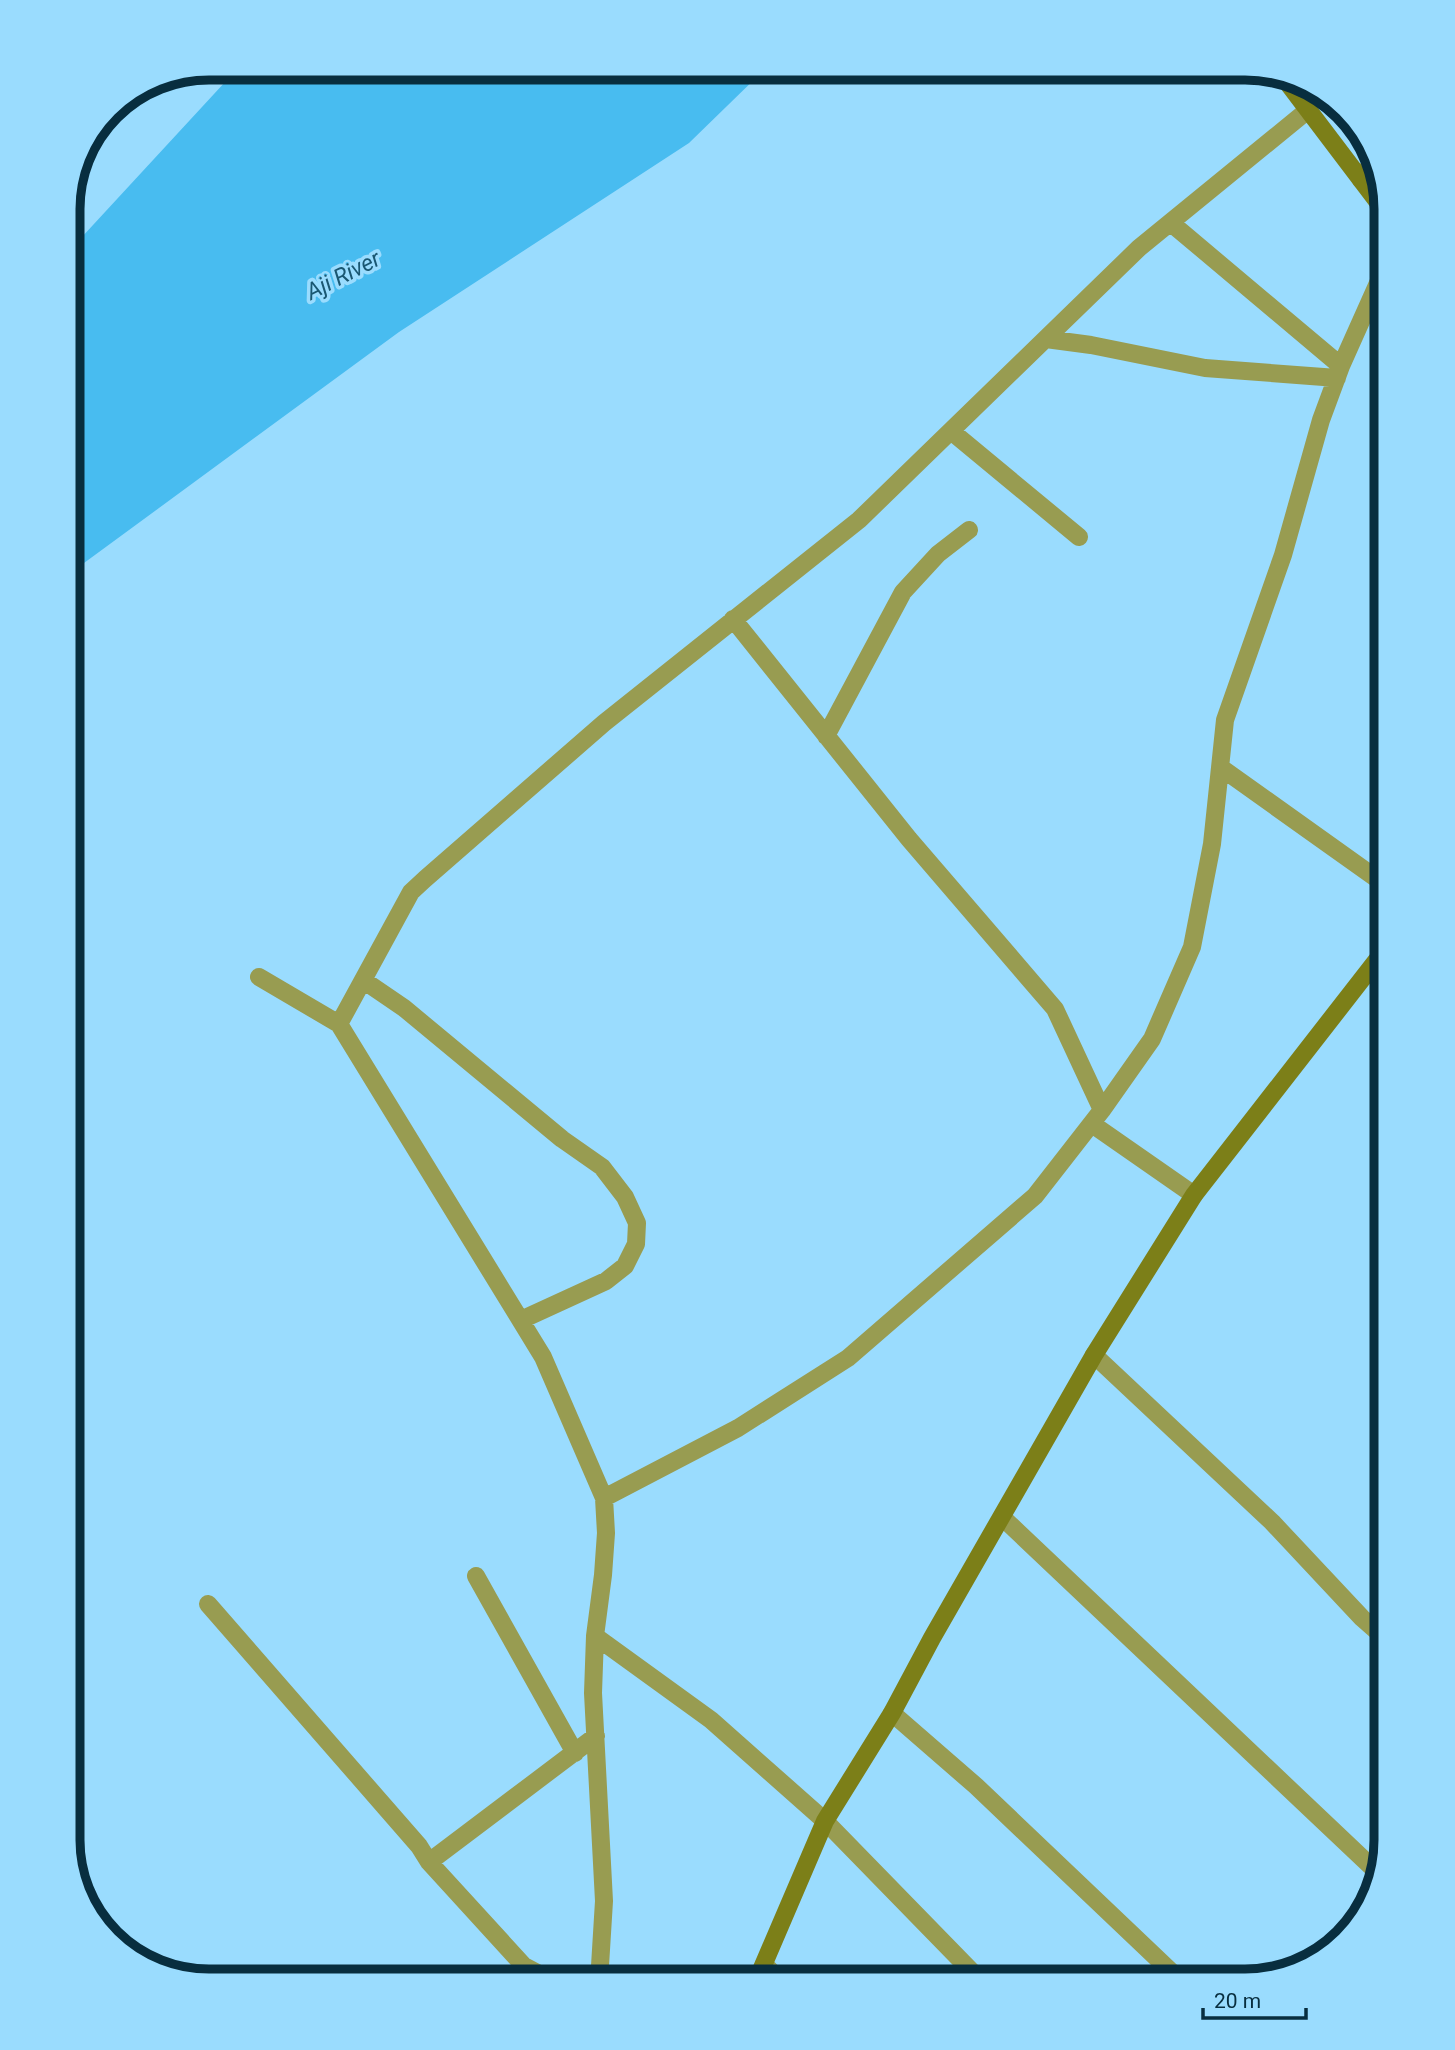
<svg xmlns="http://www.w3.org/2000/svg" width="1455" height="2050" font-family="Roboto,sans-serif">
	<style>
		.water { fill: #48bcf0 }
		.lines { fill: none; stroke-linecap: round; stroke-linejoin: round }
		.street { stroke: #989c51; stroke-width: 18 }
		.secondary { stroke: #7c7f18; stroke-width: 18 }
		.labels { text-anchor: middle; stroke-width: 7; stroke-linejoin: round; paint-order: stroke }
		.water-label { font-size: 23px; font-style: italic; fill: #1a5772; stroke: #9adcfe }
		.rim { fill: none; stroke: #082e3f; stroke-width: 9 }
	</style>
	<rect width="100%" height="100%" fill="#9adcfe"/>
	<path class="water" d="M238,68h528l-77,75 -290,189 -330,242v-323z"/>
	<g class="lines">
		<path class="street" d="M1361,180l12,-20
			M1171,223l170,143
			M1046,339l45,6 114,23 132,10
			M951,431l128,106
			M733,619l176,220 146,170 47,101
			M826,736l77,-144 35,-38 31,-24
			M1220,767l167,119
			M68,804l3,3
			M259,977l80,47 204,333 61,141 2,35 -3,42 -8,61 -2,57 11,208 -5,81
			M363,980l41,28 158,131 40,28 23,30 12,26 -1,21 -11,22 -19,15 -85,39
			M339,1024l72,-132 14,-13 179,-156 255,-203 280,-272 169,-138
			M1092,1124l102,71
			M1094,1355l178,167 90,96 25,22
			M604,1498l134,-70 110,-70 187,-162 67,-86 50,-71 40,-92 20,-103 13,-124 58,-165 38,-135 20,-54 46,-103
			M1002,1517l376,356
			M476,1576l99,177
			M208,1604l211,242 10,16 95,104 30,16
			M595,1636l116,84 114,101 157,161
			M892,1713l84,73 206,196
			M429,1862l167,-126
			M764,1964l17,18
			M504,1982l20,-16"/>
		<path class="secondary" d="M1284,78l103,136
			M756,1982l69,-161 67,-108 40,-75 162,-283 100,-160 193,-248"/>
	</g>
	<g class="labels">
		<g class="water-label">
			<text transform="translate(343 275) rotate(-27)" y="8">Aji River</text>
		</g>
	</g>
	<path d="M0 0H1455V2050H0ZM209 80H1245A129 129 0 0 1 1374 209V1840A129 129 0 0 1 1245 1969H209A129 129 0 0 1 80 1840V209A129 129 0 0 1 209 80Z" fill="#9adcfe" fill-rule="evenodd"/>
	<path class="rim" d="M209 80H1245A129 129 0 0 1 1374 209V1840A129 129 0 0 1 1245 1969H209A129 129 0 0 1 80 1840V209A129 129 0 0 1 209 80Z"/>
	<path d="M1203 2008v10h103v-10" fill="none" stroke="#082e3f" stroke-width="3.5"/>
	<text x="1214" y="2008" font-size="21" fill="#082e3f" stroke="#9adcfe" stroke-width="5" paint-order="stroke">20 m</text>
</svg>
